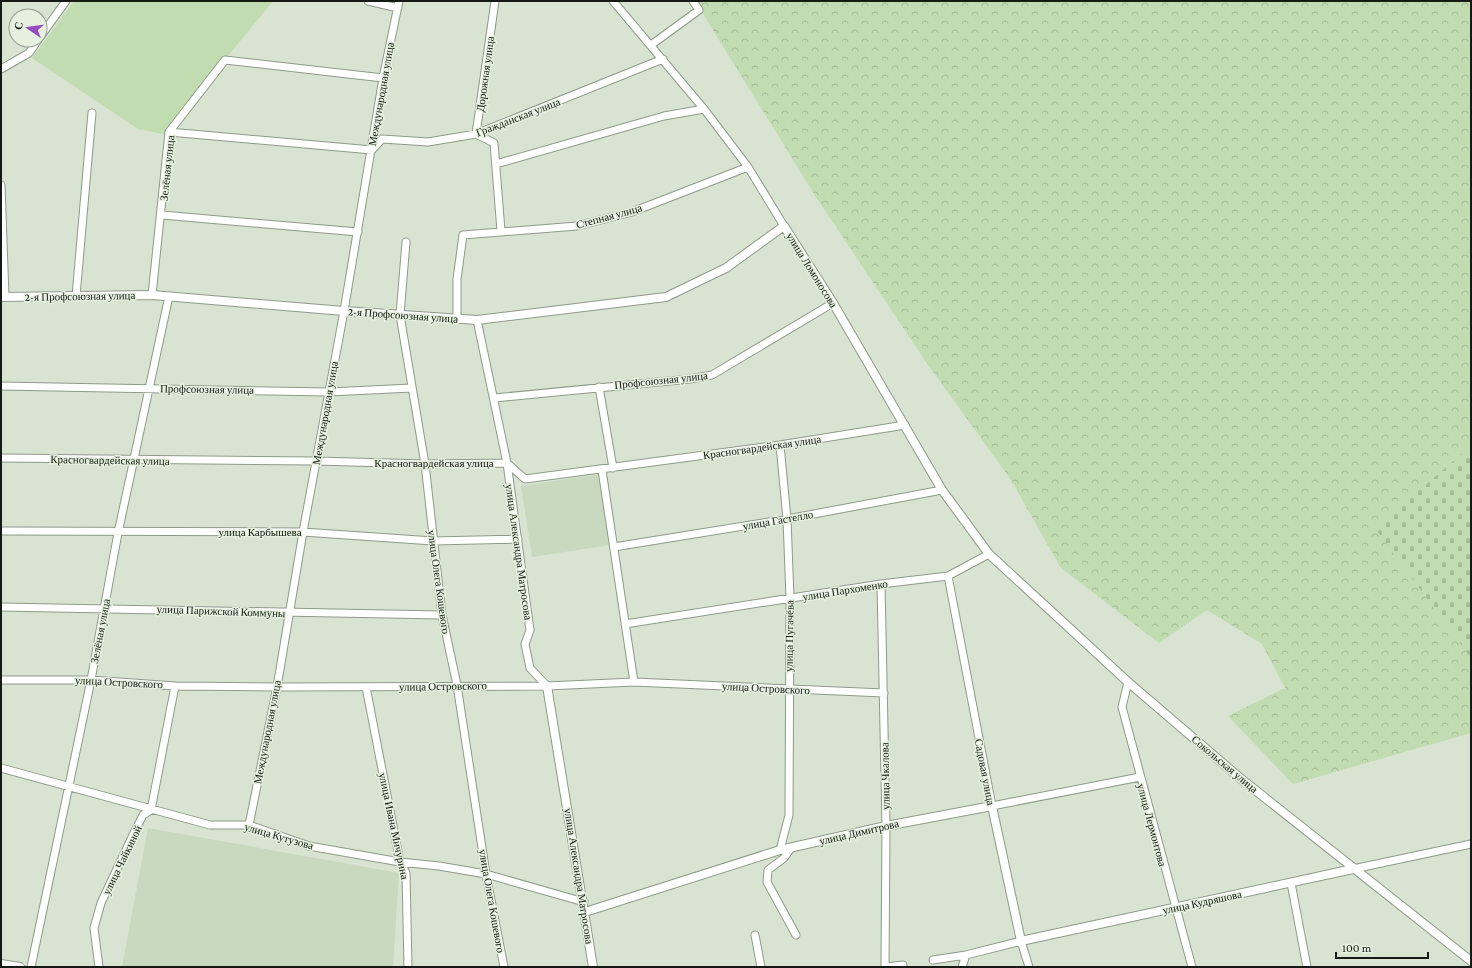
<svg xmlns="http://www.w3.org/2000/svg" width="1472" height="968" font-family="'Crimson Pro',serif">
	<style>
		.built { fill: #c9d9c0 }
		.forest { fill: url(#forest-crowns) }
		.cemetery { fill: url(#cemetery-stones) }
		.garden { fill: #c1dcb1 }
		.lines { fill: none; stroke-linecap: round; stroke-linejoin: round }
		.minor-casing { stroke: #8f9a89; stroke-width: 9 }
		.tertiary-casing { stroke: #8f9a89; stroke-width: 10 }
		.minor { stroke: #fff; stroke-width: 7 }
		.tertiary { stroke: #fff; stroke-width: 8 }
		.labels { text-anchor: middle; stroke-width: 3; stroke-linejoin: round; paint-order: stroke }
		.street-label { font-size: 11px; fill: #161a14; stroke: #e5f0de }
	</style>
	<defs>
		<pattern id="forest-crowns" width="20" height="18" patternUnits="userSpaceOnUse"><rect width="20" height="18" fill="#c1dcb1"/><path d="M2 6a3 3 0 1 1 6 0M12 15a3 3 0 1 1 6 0" fill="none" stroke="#a5bc97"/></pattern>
		<pattern id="cemetery-stones" width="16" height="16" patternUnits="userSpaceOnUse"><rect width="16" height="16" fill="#c1dcb1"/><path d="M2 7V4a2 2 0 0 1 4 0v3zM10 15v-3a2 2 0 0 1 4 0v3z" fill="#a5bc97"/></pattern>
	</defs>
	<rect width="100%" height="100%" fill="#d8e3d1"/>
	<path class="built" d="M600,474l10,71 -78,12 -11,-71z
		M148,828l251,45 -6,94h-271z"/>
	<path class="forest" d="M695,1h776v732l-178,51 -65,-68 57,-28 -23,-44 -55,-34 -48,33 -98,-75 -50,-88 -85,-118 -110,-165z"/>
	<path class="cemetery" d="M1471,446v212l-96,-130z"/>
	<path class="garden" d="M74,1h199l-109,133 -26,-5 -106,-71z"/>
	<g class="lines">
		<g class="minor-casing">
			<path id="minor" d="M368,1l30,7
				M495,1l-19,133 18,9 7,88
				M613,1l91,108 44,58 36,59
				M40,37l26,-36
				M651,45l48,-35 -6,-9
				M1,69l28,-16 9,-13
				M169,132l203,18 10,-11 46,3 48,-8 187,-75
				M496,164l168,-48 40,-7
				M1,185l4,112
				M162,215l196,17
				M406,242l-6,73 25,149 17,151 15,70 29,189 18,93
				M152,295l17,-163 56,-72 158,18
				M76,296l16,-183
				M457,319v-40l6,-44 114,-9 55,-14 116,-45
				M477,320l30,143 23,167 -5,14 5,24 17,18
				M1,386l328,6 83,-4
				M599,387l14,81
				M494,398l196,-19 22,-4 121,-72
				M780,445l7,74 3,79 -1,217 -9,35
				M1,458l315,3 109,3 82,-1 18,16 255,-34 125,-20
				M602,470l32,212
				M1,531l302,1 130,9 85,-2
				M614,547l173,-28 155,-29
				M948,576l44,230 148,-29
				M881,584l5,242 -1,141
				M1,607l441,8
				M625,624l256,-40 67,-8 41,-22
				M1,680h90l84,6 102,1 270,-1 87,-4 250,11
				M1128,682l-6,25 70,260
				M366,687l34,175 6,11 2,94
				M1,768l209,57h39l60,21 91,16 39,4 47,8 98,28
				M249,825l28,-138 26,-155 41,-221 39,-233 16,-77
				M791,848l-7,10 -16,12 -1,12 29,53
				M1353,869l118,-25
				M1291,883l16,84
				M755,935l6,32
				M933,960l33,-5 55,-14 8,26
				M31,967l60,-287 27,-147 51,-237
				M99,967l-5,-39 7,-25 32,-68 10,-20 8,-5 24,-124
				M886,967l17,-2
				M962,967l4,-12"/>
		</g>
		<g class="tertiary-casing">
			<path id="tertiary" d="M1,297l151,-2 192,16 133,9 189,-23 60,-29 58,-42 49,77 109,187 47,64 139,128 112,96 231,183
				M547,686l46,281
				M585,912l195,-62 106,-24 106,-20 29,135 332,-72
				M1,964l19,3"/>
		</g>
		<use href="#minor" class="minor"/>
		<use href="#tertiary" class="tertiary"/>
	</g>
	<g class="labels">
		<g class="street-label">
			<text transform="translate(485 74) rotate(-82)" y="4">Дорожная улица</text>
			<text transform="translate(381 94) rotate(-80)" y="4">Международная улица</text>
			<text transform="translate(518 117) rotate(-21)" y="4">Гражданская улица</text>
			<text transform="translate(167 168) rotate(-84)" y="4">Зелёная улица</text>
			<text transform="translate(609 216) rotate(-15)" y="4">Степная улица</text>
			<text transform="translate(812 270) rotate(58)" y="4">улица Ломоносова</text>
			<text transform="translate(80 296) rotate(-1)" y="4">2-я Профсоюзная улица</text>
			<text transform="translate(403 315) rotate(4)" y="4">2-я Профсоюзная улица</text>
			<text transform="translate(661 380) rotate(-6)" y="4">Профсоюзная улица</text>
			<text transform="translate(207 389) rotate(1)" y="4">Профсоюзная улица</text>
			<text transform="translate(325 413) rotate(-80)" y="4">Международная улица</text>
			<text transform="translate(762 447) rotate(-8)" y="4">Красногвардейская улица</text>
			<text transform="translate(110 460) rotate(1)" y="4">Красногвардейская улица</text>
			<text x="434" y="467">Красногвардейская улица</text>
			<text transform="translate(778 520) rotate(-10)" y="4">улица Гастелло</text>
			<text x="260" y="536">улица Карбышева</text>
			<text transform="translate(519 552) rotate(82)" y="4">улица Александра Матросова</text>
			<text transform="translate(439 582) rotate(82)" y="4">улица Олега Кошевого</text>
			<text transform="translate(845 590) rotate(-9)" y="4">улица Пархоменко</text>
			<text transform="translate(221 611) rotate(2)" y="4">улица Парижской Коммуны</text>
			<text transform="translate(100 631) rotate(-79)" y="4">Зелёная улица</text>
			<text transform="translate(789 636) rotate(-89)" y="4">улица Пугачёва</text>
			<text transform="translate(119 682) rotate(3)" y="4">улица Островского</text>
			<text transform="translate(443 686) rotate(-1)" y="4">улица Островского</text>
			<text transform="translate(766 688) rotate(3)" y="4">улица Островского</text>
			<text transform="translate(267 732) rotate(-79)" y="4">Международная улица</text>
			<text transform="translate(1225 764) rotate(40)" y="4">Сокольская улица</text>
			<text transform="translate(985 772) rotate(79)" y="4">Садовая улица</text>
			<text transform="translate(885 776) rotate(-91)" y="4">улица Чкалова</text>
			<text transform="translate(1152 825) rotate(75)" y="4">улица Лермонтова</text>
			<text transform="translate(394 826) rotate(78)" y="4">улица Ивана Мичурина</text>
			<text transform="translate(859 832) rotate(-13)" y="4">улица Димитрова</text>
			<text transform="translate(279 836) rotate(16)" y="4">улица Кутузова</text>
			<text transform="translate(122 860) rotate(-64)" y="4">улица Чайкиной</text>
			<text transform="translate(579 876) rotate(81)" y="4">улица Александра Матросова</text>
			<text transform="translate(492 901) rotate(80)" y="4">улица Олега Кошевого</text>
			<text transform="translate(1202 902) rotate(-12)" y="4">улица Кудряшова</text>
		</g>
	</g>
	<rect width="1472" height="968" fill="none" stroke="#161a14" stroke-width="4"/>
	<g transform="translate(28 28) rotate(283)"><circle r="19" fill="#e5f0de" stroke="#929a8d"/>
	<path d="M0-3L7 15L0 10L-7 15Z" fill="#984bbc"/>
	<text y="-6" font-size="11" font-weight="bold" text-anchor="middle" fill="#161a14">С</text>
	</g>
	<path d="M1336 952v6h92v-6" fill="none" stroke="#161a14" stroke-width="2"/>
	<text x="1342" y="952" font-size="12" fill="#161a14" stroke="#e5f0de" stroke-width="3" paint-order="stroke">100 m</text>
</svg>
